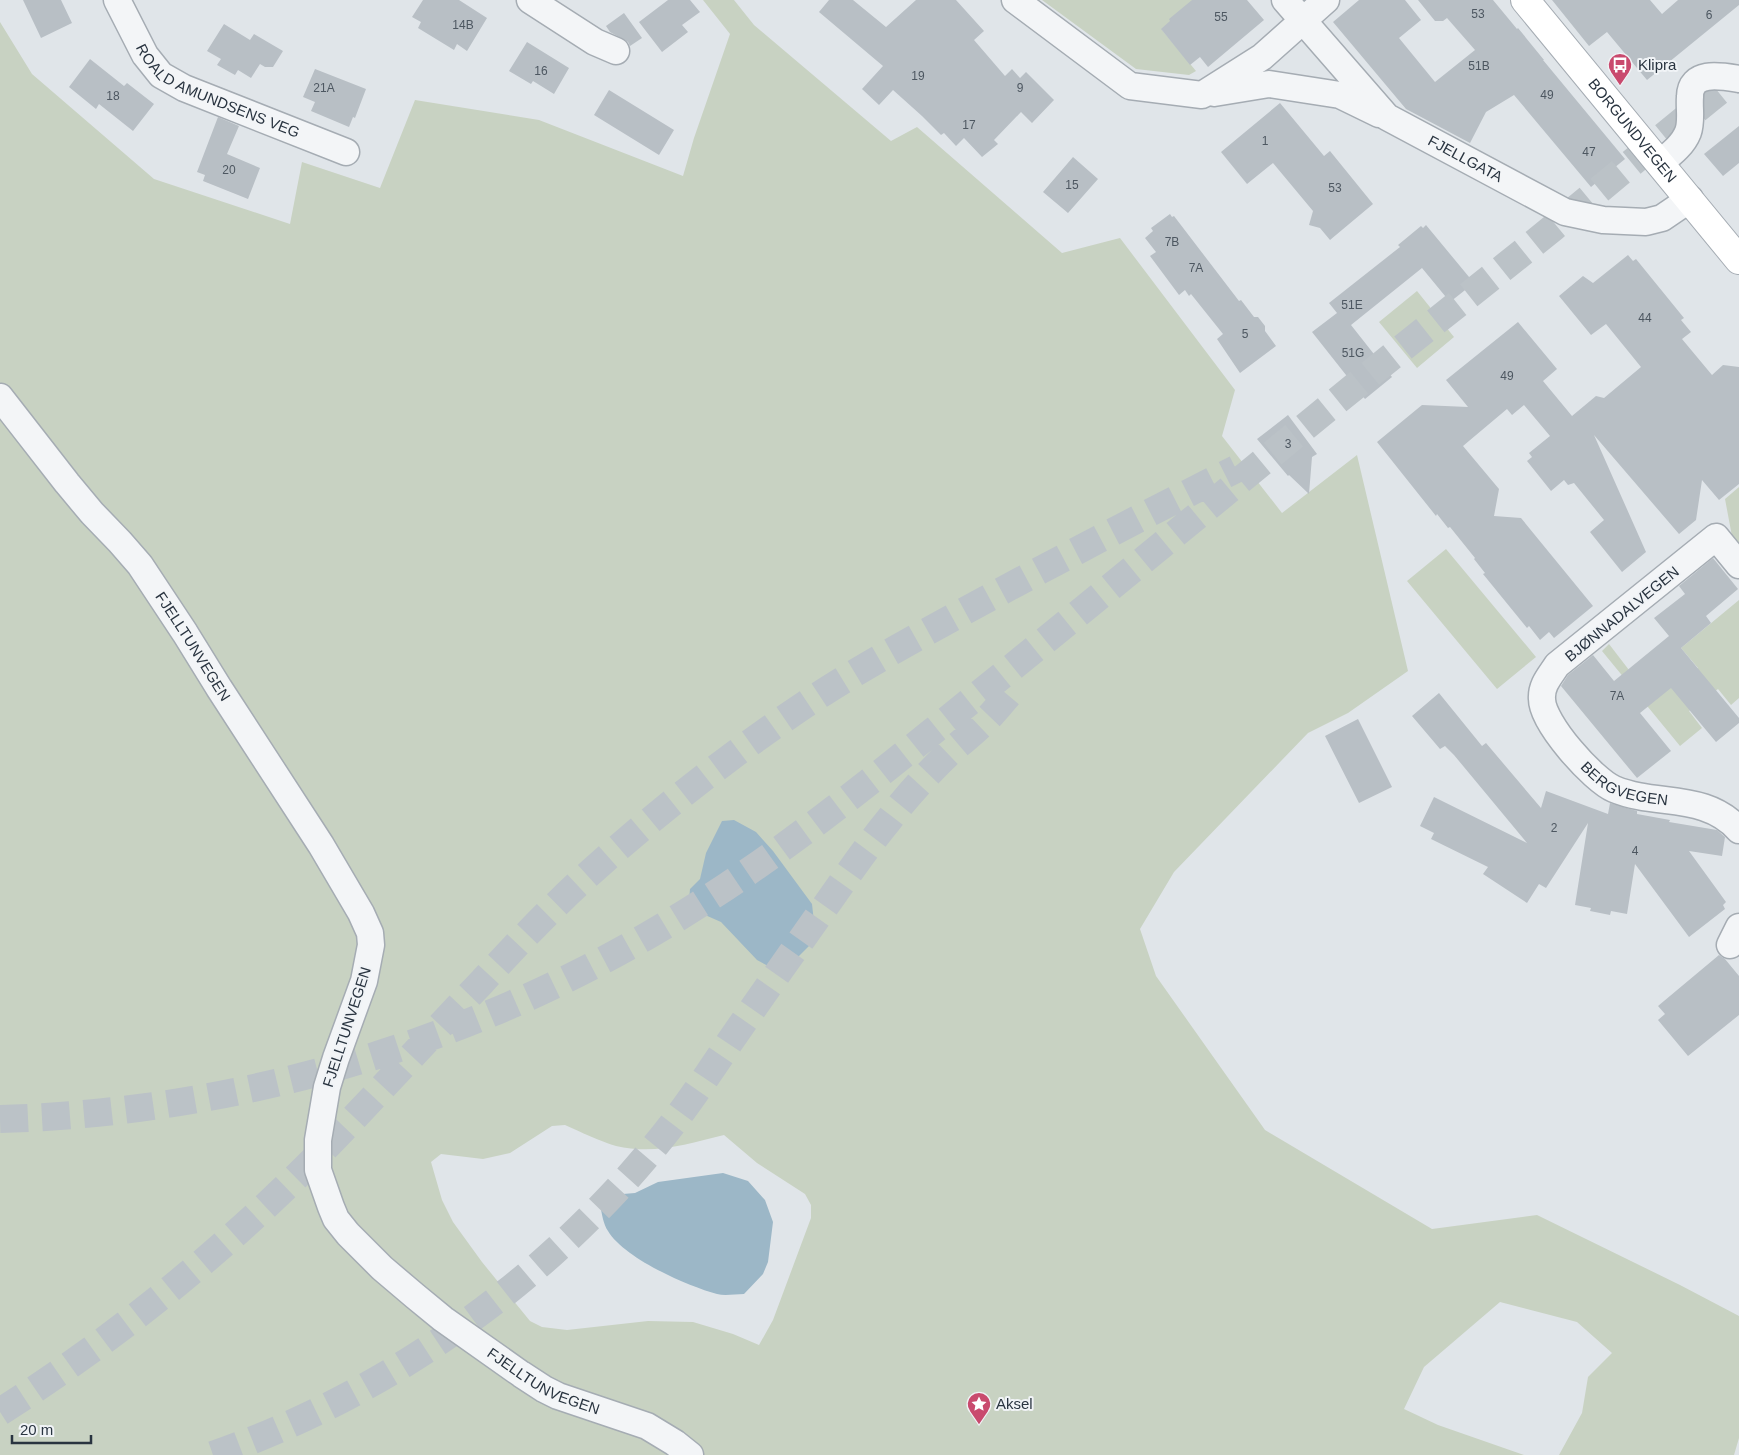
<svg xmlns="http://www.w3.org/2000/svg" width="1739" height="1455" font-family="Helvetica,sans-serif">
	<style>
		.green { fill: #c8d2c2; fill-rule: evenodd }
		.water { fill: #9cb7c7 }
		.building { fill: #b8bfc5 }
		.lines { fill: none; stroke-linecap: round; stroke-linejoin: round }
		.trunk-tunnel { stroke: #bbc2c7; stroke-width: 28; stroke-dasharray: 28 14; stroke-linecap: butt }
		.minor-casing { stroke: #a5acb3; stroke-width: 29 }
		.secondary-casing { stroke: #a5acb3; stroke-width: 30 }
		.minor { stroke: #f3f5f7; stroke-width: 26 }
		.secondary { stroke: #fff; stroke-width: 28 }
		.labels { text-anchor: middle; stroke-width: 4; stroke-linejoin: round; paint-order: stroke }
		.number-label { font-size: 12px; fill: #4d5761 }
		.poi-label { font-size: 15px; fill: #293440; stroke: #f0f3f6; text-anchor: start }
		.street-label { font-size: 15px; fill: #293440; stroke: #f0f3f6 }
	</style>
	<rect width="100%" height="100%" fill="#e0e5e9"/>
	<path class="green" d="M703,0h31l20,25 137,116 26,-14 145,126 58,-15 115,152 -13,46 60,77 75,-58 51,216 -60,42 -40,20 -134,139 -34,57 16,47 109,154 167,99 105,-14 143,70 59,31v122l-5,17h-175l23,-42 6,-36 24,-24 -35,-31 -77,-20 -76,65 -20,42 34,16 86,30h-1524v-1433l32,52 122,105 136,45 12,-62 78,26 35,-88 124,20 144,56 11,-38 36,-104zM565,1125c16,7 34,16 51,21 38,9 71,-2 108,-11l33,28 48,31 6,11v13l-38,102 -14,25 -26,-11 -40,-12 -45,-1 -81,9 -25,-3 -12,-6 -48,-59 -29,-40 -11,-22 -11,-38 10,-8 42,5 27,-6 42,-27z
		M1042,0h156l-36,30 34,41 -7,4 -53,-6z
		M1417,291l37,46 -37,31 -38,-46z
		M1739,487v66l-5,-6 -9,-48z
		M1446,549l90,108 -39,32 -90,-108z
		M1739,600v98l-8,7 -13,-16 -29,22 13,17 -22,18 -78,-95 7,-7 20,26 16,-13 28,32 25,-21 -17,-20z"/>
	<path class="water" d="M734,820l22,12 17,19 39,53 3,27 -4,13 -19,19 -12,4 -12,-1 -11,-6 -36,-38 -25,-11 -7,-10 1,-12 10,-10 6,-26 16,-32z
		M723,1173l25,8 17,19 8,22 -5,40 -5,12 -19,20c-9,0 -19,2 -27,0 -30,-8 -93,-36 -109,-63 -5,-7 -6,-18 -8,-26l23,-11 12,-1 23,-11z"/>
	<path class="building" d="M23,0h38l11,23 -31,15z
		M423,0h36l28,18 -20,33 -10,-7 -3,6 -36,-22 3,-6 -9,-5z
		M668,0h22l10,12 -18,13 6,7 -26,20 -23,-30z
		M829,0h24l33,27 30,-27h40l28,31 -10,9 31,36 7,-7 8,9 6,-6 28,28 -22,23 -11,-11 -27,28 4,4 -16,13 -18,-19 -8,8 -12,-13 -3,2 -19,-19 -29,-26 -14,15 -17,-16 21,-23 -64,-54z
		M1192,0h55l17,20 -56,47 -8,-10 -10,8 -29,-36 9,-8 -1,-2z
		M1359,0h46l16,20 -22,18 36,44 40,-32 -28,-32 -4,3h-8l-17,-21h75l24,29 1,-1 26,32h-1l82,99 -34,28 -77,-92 -28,17 -16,31 -64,-34 -73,-87z
		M1552,0h98l12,14 16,-14h61v5l-92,75 -40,-48 -18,14z
		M624,13l18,25 -12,8 -2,-4 -18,-10 -4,-6z
		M224,24l26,16 4,-6 29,17 -10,16h-8l-5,-3 -9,14 -13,-8 -3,5 -18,-10 4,-6 -14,-8z
		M527,42l42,26 -15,26 -21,-13 -2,3 -22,-13z
		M90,59l34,27 3,-3 27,21 -21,27 -34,-27 -3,5 -27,-22z
		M315,69l51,20 -11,29 -2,-1 -4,10 -38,-16 4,-9 -12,-5z
		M609,90l65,40 -15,25 -65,-40z
		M1280,103l44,53 6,-5 43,53 -43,36 -10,-12 -11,-3 4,-14 -40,-48 -26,21 -26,-32z
		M218,117l21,9 -12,28 33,14 -12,31 -45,-18 2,-6 -8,-3z
		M1739,126v37l-16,13 -19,-22z
		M1073,157l25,22 -30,34 -25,-21z
		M1170,214l2,3 2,-1 65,85 2,-1 13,17h4l7,9v5l11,15 -36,27 -23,-34 6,-5 -32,-40 -2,2 -4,-6 -6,5 -29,-39 6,-4 -11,-14 8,-7 -2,-3z
		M1426,225l48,58 -24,19 -28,-34 -71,57 41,52 -27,22 -53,-67 25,-19 -8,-10 71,-56 -2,-2 23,-19 2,2z
		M1628,255l5,6 3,-2 48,59 -3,2 10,12 -9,7 30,36 11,-10 16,2v117l-20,16 -17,-20 -6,40 -17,14 -85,-99 52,117 -24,20 -32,-40 14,-12 -30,-37 -6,2 -4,-5 -13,11 -24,-30 5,-4 -3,-4 21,-17 -26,-31 -12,10 -5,-6 -44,37 36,43 -5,27 27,2 72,88 -39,32 -5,-6 -9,8 -11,-14 -2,2 -44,-54 2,-1 -11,-14 1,-1 -25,-31 -2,1 -11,-14 -1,2 -59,-74 45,-37 46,2 -22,-27 72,-58 39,47 -14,12 29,35 24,-20 8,2 37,-31 -35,-43 -15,11 -32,-39 24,-20 10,7z
		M1288,415l29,39 -5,3 -3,37 -20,-19 -1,1 -31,-37z
		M1713,558l25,31 -32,27 5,7 -30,25 58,70v5l-23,19 -45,-54 -31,25 31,38 -34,27 -76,-92 7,-11 25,-20 21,26 55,-45 -15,-18 31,-24 -6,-8z
		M1439,693l43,53 4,-3 55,65 5,-17 62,23 2,-11 27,8v3l33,6 -1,2 48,8 8,7 -3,19 -33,-5 37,51 -3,3 2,4 -36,28 -54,-73 -8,50 -16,-3 -1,4 -20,-4 1,-3 -16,-3 13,-82 -42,65 -7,-4 -12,19 -44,-29 5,-7 -57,-28 3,-6 -14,-7 14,-29 93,46 -73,-88 -9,-9 -5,3 -28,-33z
		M1358,719l34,68 -33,16 -34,-67z
		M1719,955l6,4 14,17v39l-51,41 -30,-36 7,-6 -7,-8z"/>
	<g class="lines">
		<path class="trunk-tunnel" d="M0,1119c247,-7 490,-81 698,-214 82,-52 158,-112 234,-173 81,-65 162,-131 242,-197 62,-51 123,-102 185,-152 65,-53 131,-104 195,-156 62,-51 123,-102 185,-152
			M0,1412c119,-76 231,-167 329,-268 51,-53 100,-107 151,-160 36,-39 72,-77 111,-112 72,-65 149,-125 230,-178 53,-34 109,-64 164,-94 83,-45 167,-89 251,-131
			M213,1455c183,-64 351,-186 467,-341 17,-23 33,-47 49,-71 31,-45 63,-90 95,-135 21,-29 41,-59 64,-87 18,-24 39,-47 61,-68 11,-10 23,-19 34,-30 12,-11 23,-26 34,-38"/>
		<g class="minor-casing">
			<g id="minor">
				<path id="s1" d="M117,0l28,55 16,20 23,13 162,64"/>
				<path d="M530,0l65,42 21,9"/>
				<path d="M1015,0l115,86 72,9 60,-38 64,-57"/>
				<path id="s2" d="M1285,0l102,117 178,95 38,8 43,2 16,-4 28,-19"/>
				<path d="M1214,93l55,-9 71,11 39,19"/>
				<path d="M1660,163c11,-9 23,-18 28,-31 4,-11 1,-24 2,-35 0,-27 31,-21 49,-18"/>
				<path id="s3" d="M0,397l67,86 25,30 28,29 20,23 45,68 34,55 102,157 40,68 9,20 1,12 -7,36 -28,77 -9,29 -9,53v30l13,37 5,12 12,15 34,34 33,28 28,23 78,55 23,15 14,7 89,30 28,17 15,12"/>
				<path id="s4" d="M1739,565l-23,-28 -159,128c-7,11 -16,20 -15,34 0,24 51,81 72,90 43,18 91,3 125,41"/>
				<path d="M1730,945l9,-18"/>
			</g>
		</g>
		<g class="secondary-casing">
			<g id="secondary">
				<path id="s5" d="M1525,0l214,260"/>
			</g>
		</g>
		<use href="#minor" class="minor"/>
		<use href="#secondary" class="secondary"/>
	</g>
	<defs>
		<g id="bus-pin" transform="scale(1.25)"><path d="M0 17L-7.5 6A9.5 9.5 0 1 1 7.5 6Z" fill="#c94a6e" stroke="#f0f3f6"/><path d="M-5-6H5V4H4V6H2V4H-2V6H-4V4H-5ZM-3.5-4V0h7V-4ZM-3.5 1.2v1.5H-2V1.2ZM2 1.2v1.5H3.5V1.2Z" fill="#fff"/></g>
		<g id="sight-pin" transform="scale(1.25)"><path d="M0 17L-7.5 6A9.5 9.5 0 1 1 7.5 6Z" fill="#c94a6e" stroke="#f0f3f6"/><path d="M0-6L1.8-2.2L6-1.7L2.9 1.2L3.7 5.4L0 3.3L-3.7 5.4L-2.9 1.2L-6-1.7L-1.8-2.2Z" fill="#fff"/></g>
	</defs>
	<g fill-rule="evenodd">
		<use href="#bus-pin" x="1620" y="65"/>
		<use href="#sight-pin" x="979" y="1404"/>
	</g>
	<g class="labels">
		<g class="number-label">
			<text x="1478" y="18">53</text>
			<text x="1709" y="19">6</text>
			<text x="1221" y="21">55</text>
			<text x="463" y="29">14B</text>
			<text x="1479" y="70">51B</text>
			<text x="541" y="75">16</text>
			<text x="918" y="80">19</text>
			<text x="324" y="92">21A</text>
			<text x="1020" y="92">9</text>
			<text x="1547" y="99">49</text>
			<text x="113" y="100">18</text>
			<text x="969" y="129">17</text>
			<text x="1265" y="145">1</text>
			<text x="1589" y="156">47</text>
			<text x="229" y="174">20</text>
			<text x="1072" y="189">15</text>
			<text x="1335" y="192">53</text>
			<text x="1172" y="246">7B</text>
			<text x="1196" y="272">7A</text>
			<text x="1352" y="309">51E</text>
			<text x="1645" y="322">44</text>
			<text x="1245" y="338">5</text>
			<text x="1353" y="357">51G</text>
			<text x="1507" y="380">49</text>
			<text x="1288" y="448">3</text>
			<text x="1617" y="700">7A</text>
			<text x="1554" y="832">2</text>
			<text x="1635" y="855">4</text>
		</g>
		<g class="poi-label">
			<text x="1638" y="70">Klipra</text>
			<text x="996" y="1409">Aksel</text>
		</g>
		<g class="street-label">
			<text dy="5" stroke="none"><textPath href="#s1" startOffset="144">ROALD AMUNDSENS VEG</textPath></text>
			<text dy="5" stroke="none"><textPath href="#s5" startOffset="169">BORGUNDVEGEN</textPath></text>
			<text dy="5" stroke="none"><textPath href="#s2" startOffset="244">FJELLGATA</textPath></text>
			<text transform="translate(1622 614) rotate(-39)" y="5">BJØNNADALVEGEN</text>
			<text dy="5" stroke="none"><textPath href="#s3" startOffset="316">FJELLTUNVEGEN</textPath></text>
			<text dy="5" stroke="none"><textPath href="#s4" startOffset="404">BERGVEGEN</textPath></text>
			<text transform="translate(347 1027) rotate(-72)" y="5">FJELLTUNVEGEN</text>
			<text dy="5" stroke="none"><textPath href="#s3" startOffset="1216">FJELLTUNVEGEN</textPath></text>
		</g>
	</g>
	<path d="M12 1435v8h79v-8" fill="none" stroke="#293440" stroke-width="2.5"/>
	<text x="20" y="1435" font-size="15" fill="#293440" stroke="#f0f3f6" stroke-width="4" paint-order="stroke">20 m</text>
</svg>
